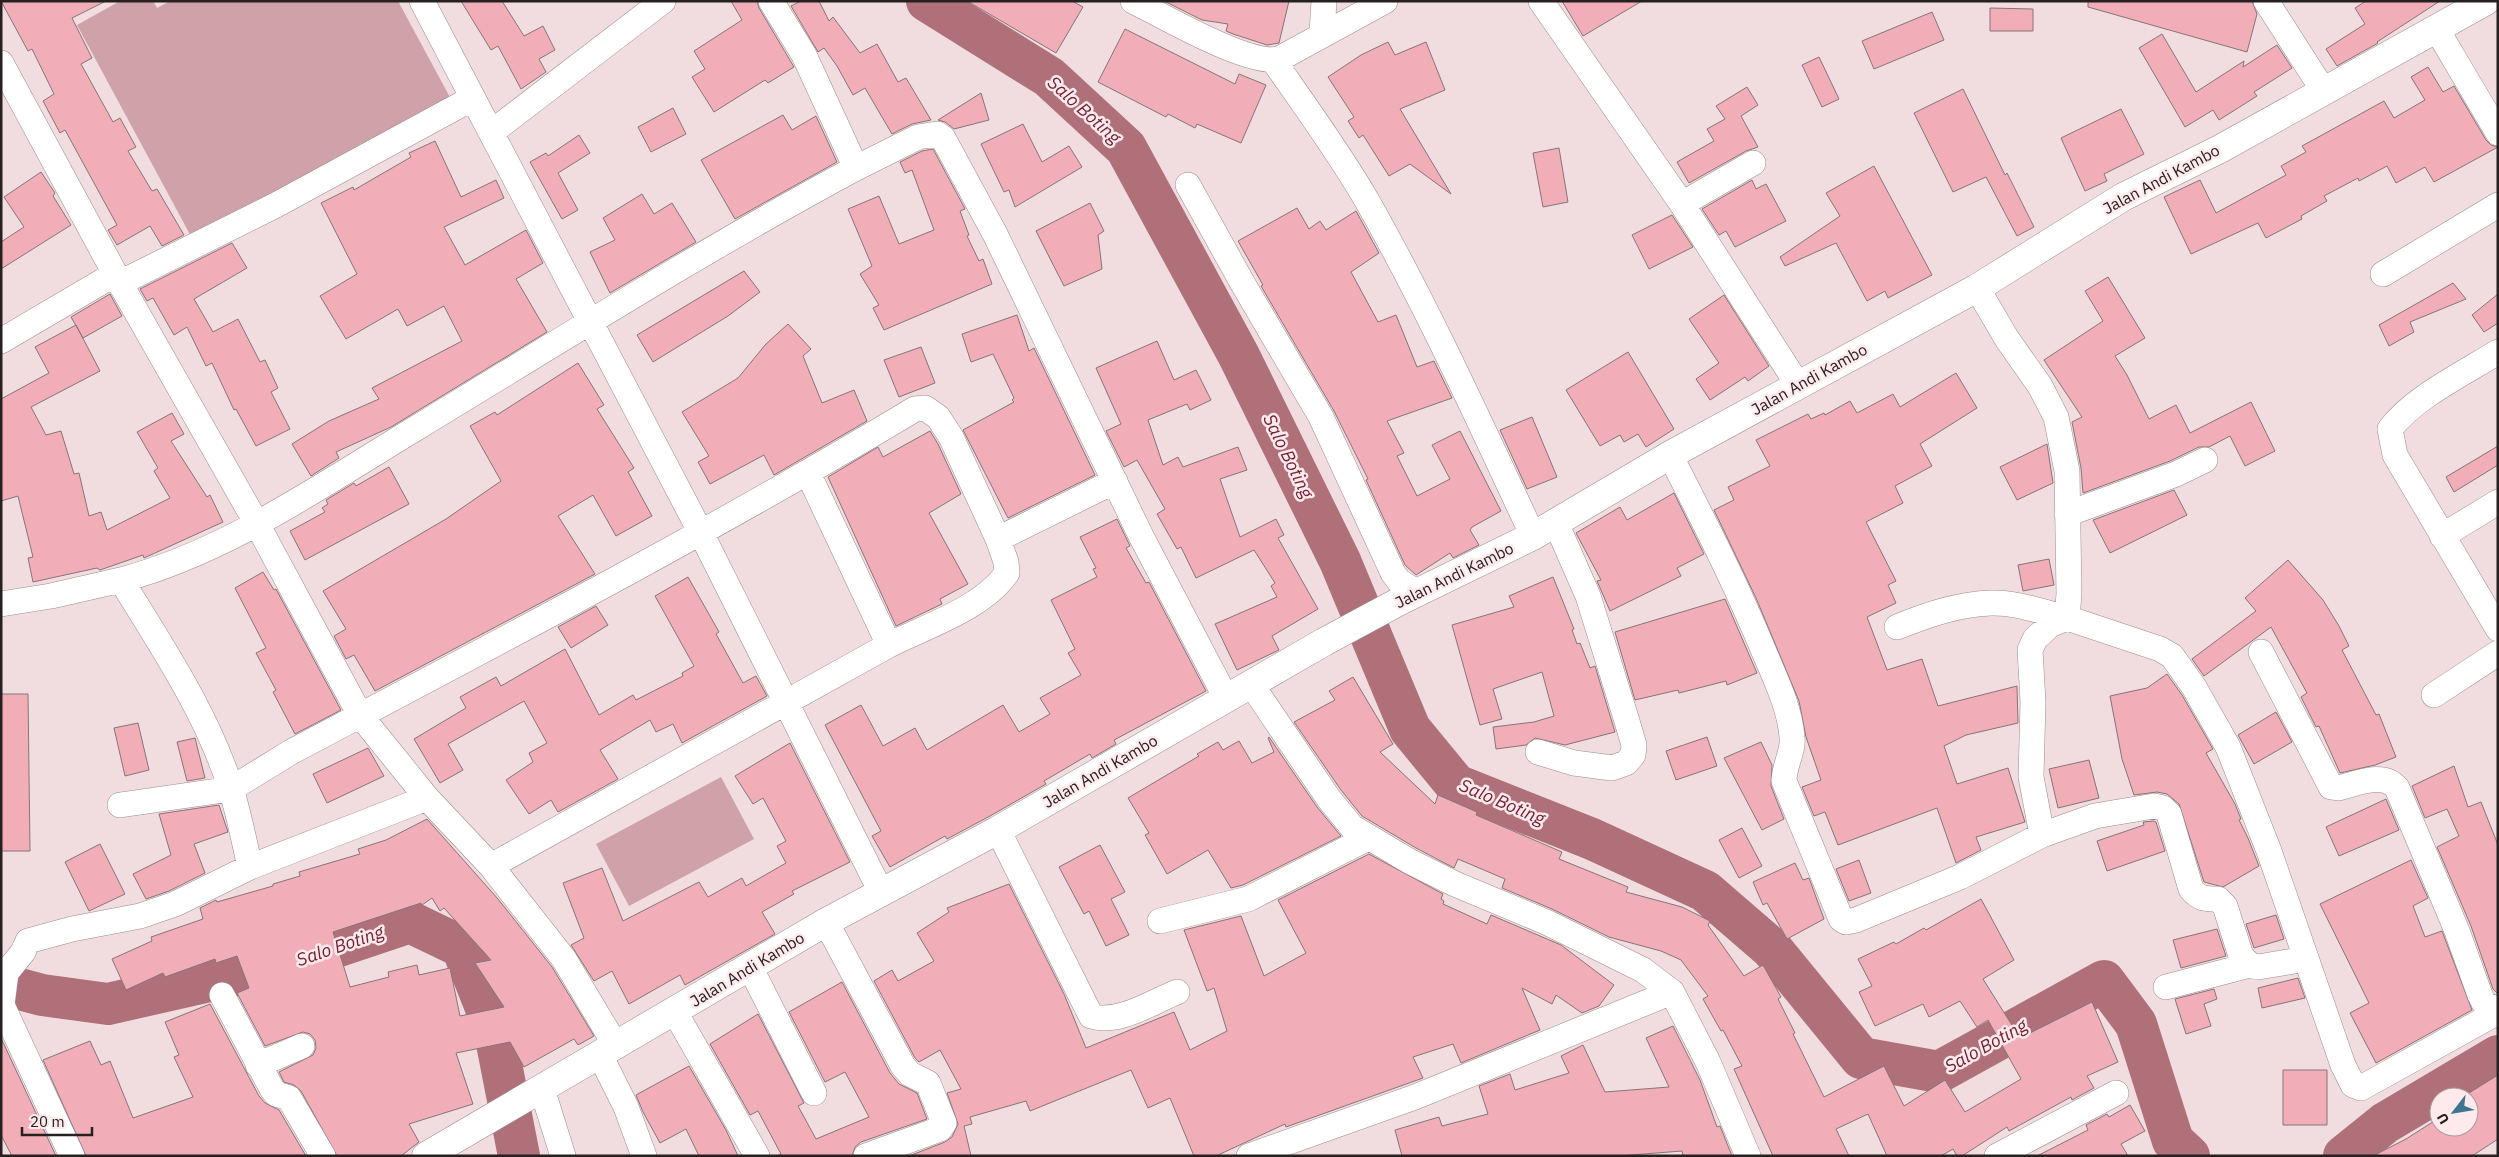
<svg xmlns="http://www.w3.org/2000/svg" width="2499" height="1157" font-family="'IBM Plex Sans',sans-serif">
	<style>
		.green { fill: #cea2a8 }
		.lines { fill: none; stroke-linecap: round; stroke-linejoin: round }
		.river { stroke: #af707a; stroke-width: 42 }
		.building { fill: #f2aeb8; stroke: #867477; fill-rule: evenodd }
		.street-casing { stroke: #9d8b8d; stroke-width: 26 }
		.secondary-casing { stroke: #9d8b8d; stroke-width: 29 }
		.street { stroke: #fff; stroke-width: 25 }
		.secondary { stroke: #fff; stroke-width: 28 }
		.labels { text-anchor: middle; stroke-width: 5; stroke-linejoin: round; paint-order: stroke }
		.street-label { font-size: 16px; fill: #272021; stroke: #feeaec }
		.water-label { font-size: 18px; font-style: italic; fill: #702135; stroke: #feeaec }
	</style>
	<rect width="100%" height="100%" fill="#f1dddf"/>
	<path class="green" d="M120,1h33l4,7 13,-7h228l54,100 -259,139 -116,-215z
		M721,777l33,62 -125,67 -33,-62z"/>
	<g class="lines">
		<path class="river" d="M927,1l122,76 77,71 113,208 101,205 70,168 46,56 136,54 113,52 66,57 90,110 78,14 165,-91 32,43 37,117 16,15
			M1,984l41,11 66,9 177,-40 125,-42 52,25 32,81 25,128
			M2344,1156l41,-33 113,-67"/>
	</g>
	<path class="building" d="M1,1h105l-34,17 20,40 -11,6 32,58 7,-4 16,29 -8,4 24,40 5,-2 27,46 -22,11 -12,-20 -33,19 -9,-15 9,-5 -52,-95 -5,3 -17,-32 11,-7 -22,-45 -4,2z
		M461,1h41l22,35 19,-10 12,24 -16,9 7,13 -25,17 -23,-43 -7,4z
		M731,1h26l2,7 35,59 -26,16 -3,-3 -51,32 -22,-35 13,-8 -11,-18 48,-31z
		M801,1h18l10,20 4,-4 27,36 17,-9 21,38 8,-4 25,42 -19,4 -20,10 -27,-46 -12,7 -16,-29 -13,-18 -6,4 -27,-46z
		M967,1h105l11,6 -27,46z
		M1164,1h125l-10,42 -12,2 -34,-11 -7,-3 2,-7 -26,-4z
		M1562,1h80l-59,35z
		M2088,1h164l5,13 -10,38 -159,-45z
		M2366,1h74l-63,41 1,1 -41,23 -11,-17 39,-25 -10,-16z
		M1990,8l43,1v22h-43z
		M1932,12l12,28 -70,29 -12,-28z
		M1125,29l110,55 4,-10 27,11 -25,58 -44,-19 -2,4 -27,-14 -2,3 -68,-35z
		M2162,34l34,58 48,-31 -1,6 34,-22 15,23 -38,24 3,4 -38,24 -6,-10 -28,17 -46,-79z
		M1388,42l7,13 31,-13 19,48 -45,19 51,85 -41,-30 -21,12 -26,-41 -4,3 -11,-17 6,-4 -26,-40 33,-22z
		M1819,57l20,42 -17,8 -20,-42z
		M2428,67l15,25 11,-6 32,54 5,5 7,2 -64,35 -9,-15 -29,16 -9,-17 -28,15 -1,-3 -34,18 3,5 -26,15 1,3 -36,19 -8,-15 -67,31 -27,-57 36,-17 16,33 70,-38 -5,-9 25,-14 -4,-6 82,-45 10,17 31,-18 -14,-23z
		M1747,87l11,18 -17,11 17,31 -12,4 -57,32 -12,-21 37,-21 -7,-12 18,-10 -9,-13z
		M1963,89l42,86 2,-2 27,54 -17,9 -31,-59 -33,15 -39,-79z
		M981,93l8,27 -35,9 -9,-7 -7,-2z
		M673,108l13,26 -35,18 -13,-25z
		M2121,109l23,45 -40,20 3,7 -22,10 -24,-53z
		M783,115l9,15 24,-14 21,46 -102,57 -34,-59z
		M1023,124l19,38 27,-16 13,21 -67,40 -6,-17 -5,2 -23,-48z
		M579,135l11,18 -32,20 20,37 -16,9 -32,-57 16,-9 2,3z
		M435,141l26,56 35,-17 8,18 -60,29 21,38 61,-35 17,33 -27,16 31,53 -156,95 -55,25 3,6 -28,18 -19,-32 37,-23 50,-22 -7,-11 90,-47 -18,-35 -37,20 -9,-17 -52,30 -26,-43 37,-22 -36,-71 32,-16 1,3 57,-33 -2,-4z
		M1559,148l9,54 -25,5 -10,-54z
		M933,149l30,56 2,4 -5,2 9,24 -2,1 12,25 4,-2 9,25 -108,46 -11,-22 6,-3 -19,-31 12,-8 -24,-57 31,-13 20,48 35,-14 -22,-60 -7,3 -5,-11 22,-11z
		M1874,166l58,109 -44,23 -3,-7 -18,10 -31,-58 -51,23 -5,-9 60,-41 -14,-23z
		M41,172l14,21 -2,3 18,29 -70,44v-27l23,-15 -20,-30z
		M1752,180l4,9 10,-5 20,37 -51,26 -9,-16 -7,4 -17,-26z
		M642,194l12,20 18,-11 24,39 -86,51 -20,-41 25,-12 -12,-22z
		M1090,203l14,28 -6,4 4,34 -38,17 -28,-55z
		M1297,208l12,21 11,-8 6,9 30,-19 23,42 -28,19 27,50 18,-7 21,52 17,-6 18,37 -65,23 17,32 -7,3 20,40 33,-17 -18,-34 28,-14 41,80 -29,16 -2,3 9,15 -26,13 -3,-5 -34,22 -11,-10 -39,-85 2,-1 -34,-68 -73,-125 2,-1 -25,-44z
		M1672,215l21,32 -44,22 -17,-34z
		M232,243l15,25 -53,31 19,33 25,-13 22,43 5,-2 13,28 -7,4 19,37 -34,17 -20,-37 -2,1 -22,-47 -6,3 -19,-39 -13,8 -21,-37 -6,3 -7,-12z
		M744,271l16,21 -32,24 -75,46 -16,-27z
		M2108,277l37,61 -30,18 12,19 22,44 27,-14 14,28 61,-31 24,49 -30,15 -15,-30 -21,11h-10l-29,14 -87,32 -2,-25 -9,-46 10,-5 -38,-57 59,-39 -18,-30z
		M2453,283l13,16 -56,23 4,10 -25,14 -10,-21z
		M110,294l12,22 -39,22 -12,-21z
		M2498,294v29l-14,9 -12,-17z
		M1724,295l45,71 -21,15 -3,-4 -35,23 -14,-21 23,-16 -30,-44z
		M1017,315l12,36 5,-3 61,127 -87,43 -45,-88 51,-28 -2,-2 2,-2 -21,-44 -22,8 -9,-28z
		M788,324l23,25 -8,7 19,47 32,-13 13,31 -93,54 -10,-20 -54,29 -12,-22 11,-6 -27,-44 56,-34 28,-34z
		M76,325l24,46 -69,36 15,28 15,-4 13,43 5,-1 10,43 12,-4 6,18 63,-32 -16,-27 4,-3 -21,-36 35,-19 12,21 -13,7 36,56 3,-2 13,27 -79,36 -1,-3 -43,15 -3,-2 -64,14 -5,-24 5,-1 -15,-61 -17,5v-102l48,-26 -14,-26z
		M1157,341l17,39 22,-10 15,30 -21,10 -3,-6 -39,16 15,45 15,-8 5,10 55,-20 9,23 -27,9 20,58 36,-18 8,16 -6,3 40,71 -46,27 7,14 -42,20 -22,-46 62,-27 -6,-11 4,-3 -21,-33 -58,28 -15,-31 -4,2 -20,-35 8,-5 -28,-49 -13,7 -18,-36 15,-7 -25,-56z
		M921,347l14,36 -36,14 -15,-37z
		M1628,352l46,77 -28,18 -8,-13 -14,8 -4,-7 -20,11 -34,-56z
		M578,363l26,42 -7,4 37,59 -6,4 24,44 -36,20 -23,-41 -35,21 37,58 -220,117 -21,-36 -8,4 -12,-23 12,-7 -23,-38 123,-72 55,-38 -31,-55 25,-14 2,3z
		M1956,373l21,35 -57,36 12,22 -37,20 8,17 -37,19 30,59 -8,4 8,18 -29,14 20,53 35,-11 16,47 79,-20 1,37 -52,12 -22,11 13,38 51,-16 17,54 -49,15 5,13 -25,13 -19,-55 -99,37 -13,-33 -11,4 -12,-29 19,-7 -15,-43 -7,-36 -43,-103 -42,-88 20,-10 -6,-13 42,-21 -14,-26 52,-26 3,5 13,-6 1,2 25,-14 7,12 36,-19 7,13z
		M1532,417l25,60 -30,12 -27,-59z
		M930,431l8,13 23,50 -32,19 39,71 -28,15 2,5 -46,22 -68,-149 50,-30 5,10z
		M2047,444l6,39 -36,17 -17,-33z
		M2498,446v19l-44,27 -8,-15z
		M389,467l20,37 -104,56 -15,-29 35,-19 -3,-4 6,-4 -2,-4 28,-17 2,3z
		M2174,490l13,25 -77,38 -17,-33z
		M1674,493l30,61 -27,14 4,8 -71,35 -13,-30 4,-1 -25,-47 44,-26 7,13z
		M1117,519l13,27 -4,2 20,35 3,-1 57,109 -92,49 2,4 -24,14 -2,-4 -46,27 2,3 -56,32 -43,23 -2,-3 -55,31 -18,-31 9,-5 -56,-106 36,-20 22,41 32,-18 12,22 76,-45 16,27 31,-18 -10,-16 41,-23 -13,-22 7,-4 -24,-49 46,-23 -4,-8 3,-1 -16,-31z
		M2049,559l5,26 -31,6 -5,-26z
		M2288,560l35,40 16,26 10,20 -7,4 34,65 3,-1 17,43 -21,8 -35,8 -21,-47 -3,1 -15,-30 6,-4 -36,-66 -67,49 -12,-17 64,-48 -11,-13z
		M263,572l11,18 2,-1 65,121 -46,24 -22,-42 3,-2 -20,-37 10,-5 -31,-60z
		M688,577l31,55 -3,2 27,49 13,-7 11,20 -85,47 -9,-19 -17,8 -6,-12 -50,30 18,29 -60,33 -7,-12 -22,14 -23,-34 27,-18 -4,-9 18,-10 -23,-42 -76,43 15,26 -23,13 -26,-44 52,-31 -6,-11 36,-20 5,9 64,-37 34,66 34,-20 3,5 47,-24 -1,-3 12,-7 -39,-70z
		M1553,577l21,52 -2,1 5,14 3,-1 10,25 5,-2 20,66 -50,13 -30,-7 -9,7 -30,4 -3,-22 41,-5 20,-6 -12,-44 -49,17 9,30 -22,6 -28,-100 62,-18 -5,-11z
		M1725,599l32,74 -30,12 -1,-4 -47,12 -1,-3 -43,10 -20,-68z
		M596,606l12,19 -37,23 -13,-21z
		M2167,674l15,21 31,54 -7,4 29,51 6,15 -2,1 9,18 11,28 -36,21 -19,-5 -25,-78 -12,-10 -10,-2 -23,3 -12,-36 -12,-63 37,-8z
		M1353,677l40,67 -13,8 55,52 3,-9 39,17 -1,3 86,37 -3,7 69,28 -2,5 56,15 28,14 -2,4 36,51 19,-11 18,32 -3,2 17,34 -2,1 31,63 60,-31 20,40 41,-26 20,32 56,-33 -33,-59 -11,7 -17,-26 -31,16 -6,-13 -48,22 -16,-34 13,-6 -14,-27 36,-17 2,2 28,-16 2,2 55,-31 33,61 -31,19 37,59 72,-36 26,60 -31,14 7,12 -22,12 -1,-3 -62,34 -2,-4 -45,29h-5l-4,-7 -12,7h-54l-19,-42 -32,15 13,27h-76l-39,-87 8,-3 -19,-36 -2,1 -18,-32 5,-3 -27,-36 -20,-9 -52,-14 -57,-28 -50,-21 3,-9 -47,-20 -4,9 -38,-20 -54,-32 -21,-26 -47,-68 41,-22 -6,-9z
		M1,694h27l2,157h-29z
		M2276,712l16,30 -38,22 -16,-29z
		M138,723l11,47 -24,6 -11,-48z
		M1269,737l48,70 24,29 -98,49 -12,3 -23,-38 -41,24 -22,-39 4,-2 -21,-35 71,-42 -2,-2 21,-12 5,8 16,-9 13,22 22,-11 -6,-14z
		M1707,737l10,29 -41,14 -10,-29z
		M195,738l10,40 -18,3 -10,-39z
		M1761,742l11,23 -1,21 13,33 -22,11 -38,-72z
		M790,743l60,119 -58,29 2,3 -32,18 13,22 -90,51 -5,-10 -51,29 -17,-33 -18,10 -23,-36 13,-7 -21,-55 39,-15 21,53 76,-39 9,15 34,-19 4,8 40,-23 -9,-17 9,-5 -23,-43 -10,6 -18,-28z
		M368,748l16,28 -57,27 -14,-29z
		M2089,760l10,38 -41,10 -9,-39z
		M2454,766l14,41 13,-5 17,43v149l-5,-5 -22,-63 -34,-79 22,-11 -12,-27 -22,9 -13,-32z
		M2386,799l13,31 -60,26 -13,-29z
		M219,805l9,27 -34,12 11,29 -36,18 -23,8 -13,-25 38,-19 -12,-41z
		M427,819l71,80 54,68 42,69 -16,9 -4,-6 -50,28 -14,-25 -54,11 17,51 -64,20 10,18 -18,14h-64l-36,-65 -7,-6 -10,-3 -5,-10 34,-17 3,-7 -1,-8 -5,-6 -7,-2 -38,14 -28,-53 12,-5 -12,-32 -21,7 -1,-4 -50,18 -2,-4 -37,17 -14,-31 40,-18 -1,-4 52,-18 -3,-11 16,-8 1,2 56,-16v-2l27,-8 -1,-4 61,-18 -2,-5 28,-9zM432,898l8,13 4,-3 47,52 -16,3 29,44 -44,9 -10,-48 -31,7 -2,-10 -29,7 1,5 -39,10 -17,-55 88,-29 1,2z
		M2154,821l2,1 9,29 -58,20 -10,-30 47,-16 -1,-3z
		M1742,828l20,38 -23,12 -20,-38z
		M100,844l25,50 -36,17 -24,-49z
		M1100,845l25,47 -14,7 18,36 -23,11 -17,-35 -5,3 -25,-47z
		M1369,854l74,40 -2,5 3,2 -1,3 44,20 4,-9 70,30 53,40 -15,21 -17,7 -26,-18 -4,9 -30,-16 18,42 -79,33 -8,-19 -40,13 10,21 -137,49 -1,-3 -69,32h-22l-24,-58 -22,10 -17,-38 -101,41 -4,-10 -56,16 2,7 -8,2 7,30h-62l36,-14 7,-5 6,-13 -11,-31 14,-4 -21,-39 -21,12 -4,-4 -41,-77 18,-11 6,11 36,-20 -17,-28 32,-21 -2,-4 62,-24 55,110 22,54 88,-36 16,38 37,-19 -13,-43 -7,3 -23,-61 57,-14 23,60 42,-23 -28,-53z
		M1859,860l12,33 -22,8 -13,-32z
		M2411,860l17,38 -15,8 12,31 17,-6 30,79 -96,53 -26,-50 19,-10 -49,-99z
		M1795,863l8,17 6,-2 15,41 -37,20 -20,-36 -4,2 -10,-23z
		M2276,915l8,24 -30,9 -8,-24z
		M2217,929l9,27 -45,12 -8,-28z
		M2298,978l7,20 -43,10 -4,-20z
		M842,982l48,91 9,11 18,9 10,26 -66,23 -6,5 -3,9h-75l4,-2 -23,-43 -8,4 -40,-71 48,-30 46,89 -6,3 18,33 53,-22 -24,-45 -20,10 -36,-70z
		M2214,989l3,10 -13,5 7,22 -25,8 -11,-35z
		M210,1004l49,92 6,7 14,7 27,46h-220l-43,-96 47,-19 11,24 9,-4 23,57 60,-21 -19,-40 5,-2 -14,-33z
		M1673,1026l27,54 17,47 3,-1 12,30h-49l-1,-5 -63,5h-217l-7,-26 44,-13 3,9 46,-12 -9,-28 31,-12 5,16 54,-17 -8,-17 22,-11 22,47 64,-5 -23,-49z
		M1,1038l55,118h-44l-11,-21z
		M689,1066l37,64 12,26h-39l-13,-27 -26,14 -17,-31 -7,-17z
		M2283,1070h44v55h-44z
		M2498,1075v64l-26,17h-99l33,-17 33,-21v9h30v-34z
		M2130,1105l15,26 -24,13 7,12h-91l51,-26 -2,-5 21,-11 2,3z"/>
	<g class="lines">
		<g class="street-casing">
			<path id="street" d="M422,1l279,532 180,359
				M1133,1c30,15 116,65 146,58l106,-58
				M1541,1l141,203 116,181
				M2266,1l57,89
				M2436,28l62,105
				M1322,33l2,-32
				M1273,60c32,46 65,91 93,139 62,109 114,224 167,337
				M1,63l119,220 137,241 103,191 67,83 64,68 73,93 52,87
				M492,132l171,-131
				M856,168l62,-31 19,-3 6,4 52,96 146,302 85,162
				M1188,185l55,99 78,133 72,156 6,8 18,12
				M1682,204l71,-41
				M2383,274l115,-69
				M120,283l156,-78 197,-107
				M1977,288l30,51 33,47 16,31 11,54 2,123 -2,24 93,31 12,7 22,31 34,60 41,104 74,214 10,20 8,3 137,-76
				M1,341l114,-67
				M2498,352c-34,21 -85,46 -108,77l5,26 103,174
				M1670,455c34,66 67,131 95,199 11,26 25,55 27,83 2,13 -8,29 -8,44l57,138 5,3 10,-2 104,-43 82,-42 53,-19 59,-10 9,2 6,6 22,75c8,10 14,10 27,10l7,7 16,50 9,9 8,2 48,-8
				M2067,514l109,-40 29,-14
				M2442,536l56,-34
				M1,604l50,-8 70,-16
				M1897,627c30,-12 61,-23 94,-24 25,-1 51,9 76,15l-17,7 -15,14 -5,11 3,52 -2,75 11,58
				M889,645c38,-19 94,-37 118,-72l-1,-11 -8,-23
				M2261,652l70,135 7,1c18,-4 45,-17 59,0l60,143 23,64 4,8 14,8
				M1251,684l78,115 23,28 57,34 46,23 91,38 97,48 29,22 36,70 40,94
				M2434,695l64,-42
				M1538,752l36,11 38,5 14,-5 7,-8 1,-10 -8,-27 -38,-122 -32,-73
				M120,805l111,-16 60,-37c210,-111 421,-221 624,-343l10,-1 13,9 13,20 47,102 117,-58
				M998,830l93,186c27,9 61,-14 86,-24
				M491,866l398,-221 -81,-172
				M250,867c-6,-26 -11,-53 -19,-78 -24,-76 -69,-142 -110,-209 108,-29 202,-96 297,-153 145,-88 289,-179 438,-259l-52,-113 -33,-54
				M1160,921l88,-22 120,-61
				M826,922l77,144 7,8 18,9 16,40 -4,6 -74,27
				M750,967l64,126
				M2166,987l84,-22
				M222,995l50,94 4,5 13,4 34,58
				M675,1012l82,144
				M600,1055l26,52 18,49
				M258,1065l44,-19
				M542,1089l21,67
				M72,1156l-70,-151 4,-32 17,-21 5,-11 44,-12 68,-13 35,-12 75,-37 177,-69
				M1249,1156l166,-59 257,-105
				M1997,1156l119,-63"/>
		</g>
		<g class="secondary-casing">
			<path id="secondary" d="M426,1156l400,-234 172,-92 326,-188 76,-41 133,-65 137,-81 307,-167 146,-91 97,-48 266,-148"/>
		</g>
		<use href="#street" class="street"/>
		<use href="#secondary" class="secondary"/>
	</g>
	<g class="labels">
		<g class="street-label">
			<text transform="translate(2161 179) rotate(-28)" y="6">Jalan Andi Kambo</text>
			<text transform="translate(1809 379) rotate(-29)" y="6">Jalan Andi Kambo</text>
			<text transform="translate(1454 575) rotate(-26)" y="6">Jalan Andi Kambo</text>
			<text transform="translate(1100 771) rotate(-30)" y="6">Jalan Andi Kambo</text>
			<text transform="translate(747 969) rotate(-31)" y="6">Jalan Andi Kambo</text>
		</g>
		<g class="water-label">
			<text transform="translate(1084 110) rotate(42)" y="6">Salo Boting</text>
			<text transform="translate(1288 456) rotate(64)" y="6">Salo Boting</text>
			<text transform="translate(1502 802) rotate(23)" y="6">Salo Boting</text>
			<text transform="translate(340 946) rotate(-19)" y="6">Salo Boting</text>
			<text transform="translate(1986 1046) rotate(-29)" y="6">Salo Boting</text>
		</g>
	</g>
	<rect width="2499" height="1157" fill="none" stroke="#272021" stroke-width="5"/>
	<g transform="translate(2454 1112) rotate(239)"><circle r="24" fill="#feeaec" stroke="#a8999b"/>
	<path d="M0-4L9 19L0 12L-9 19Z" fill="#3c778f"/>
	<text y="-8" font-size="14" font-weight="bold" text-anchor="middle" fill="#272021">U</text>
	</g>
	<path d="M22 1127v8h70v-8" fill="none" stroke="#272021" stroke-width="2.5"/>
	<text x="30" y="1127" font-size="15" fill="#272021" stroke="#feeaec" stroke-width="4" paint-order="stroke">20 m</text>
</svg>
